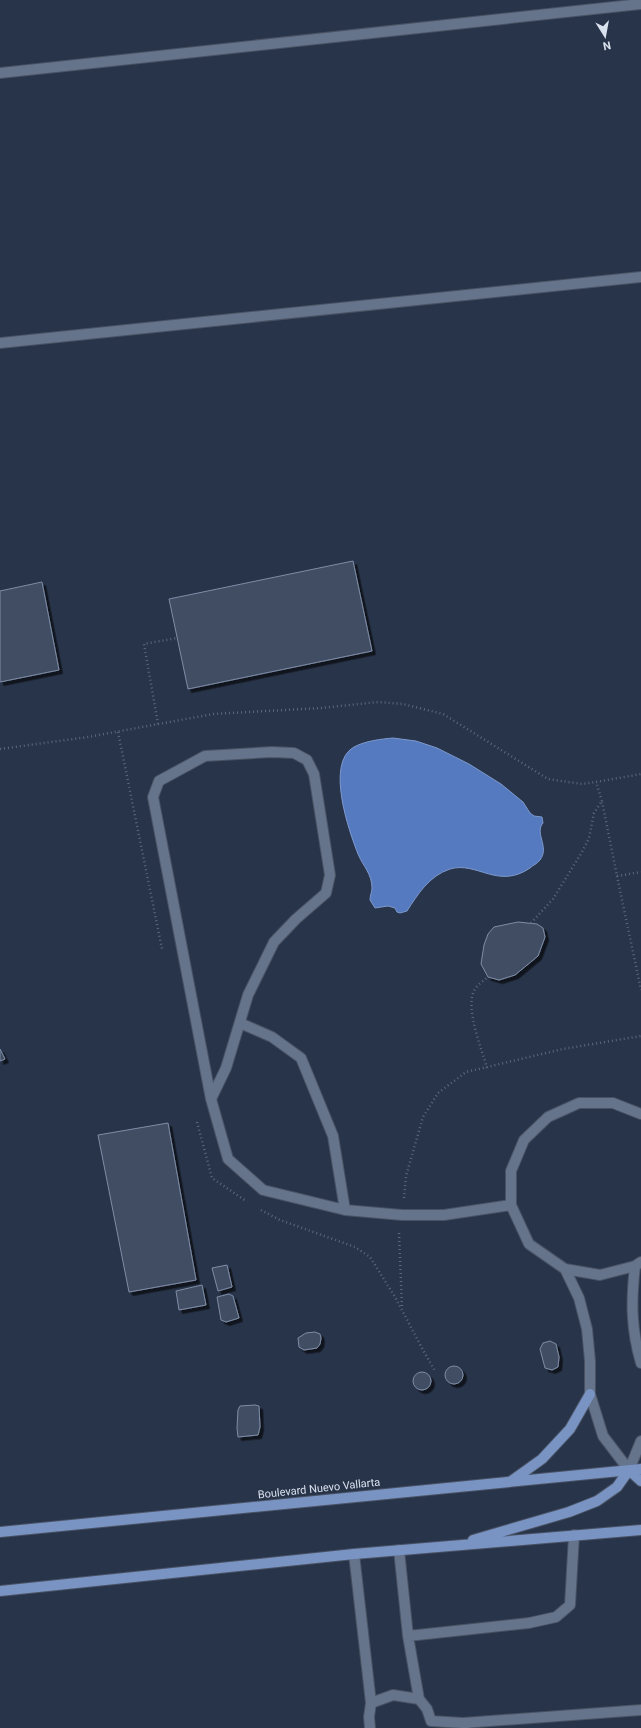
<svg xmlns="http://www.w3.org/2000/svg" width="641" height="1728" font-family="Roboto,sans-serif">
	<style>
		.water { fill: #557abf; stroke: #7d99cd }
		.building { fill: #404d63; stroke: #7f8da7; filter: url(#shadow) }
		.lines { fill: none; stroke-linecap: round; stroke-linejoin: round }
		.minor-casing { stroke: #495264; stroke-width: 12 }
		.major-casing { stroke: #495264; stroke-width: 12 }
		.path { stroke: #5d687b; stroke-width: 2.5; stroke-dasharray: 1 3; stroke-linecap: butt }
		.minor { stroke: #65738b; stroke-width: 10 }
		.major { stroke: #7993c3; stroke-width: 10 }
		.labels { text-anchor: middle; stroke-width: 3.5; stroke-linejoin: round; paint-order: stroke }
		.street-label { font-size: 11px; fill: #d9e1ee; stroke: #283449 }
	</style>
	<defs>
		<filter id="shadow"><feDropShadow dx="3.5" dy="3.5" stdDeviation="0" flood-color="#0009"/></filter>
	</defs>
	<rect width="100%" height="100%" fill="#283449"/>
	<path class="water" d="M393,738l23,3 21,7 32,16 32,20 22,18 7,11 4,3 8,1 1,6c-9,10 7,24 -3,37 -3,4 -7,5 -10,8 -32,22 -53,-7 -80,1 -21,7 -32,25 -43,42l-7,2 -3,-1 -2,-4 -7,-2 -13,2 -5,-8c0,-4 2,-9 2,-12 0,-14 -9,-22 -14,-34 -9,-23 -33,-91 -4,-107 11,-6 27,-8 39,-9z"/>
	<path class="building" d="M353,561l19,90 -184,38 -19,-90z
		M42,582l17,88 -59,12v-91z
		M518,922l19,2 6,4 2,9 -7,19 -23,19 -16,5 -11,-3 -7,-13 3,-19 4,-11 6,-7z
		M0,1049l5,10 -5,2z
		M168,1123l28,157 -67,12 -31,-157z
		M227,1265l5,22 -14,4 -6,-23z
		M202,1285l4,20 -27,5 -3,-19z
		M229,1294l4,2 6,22 -13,4 -5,-2 -4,-23z
		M315,1332l5,2 1,4 -1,6 -3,4 -13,2 -5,-3 -1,-9 8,-5z
		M550,1341l6,3 3,13 -1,10 -6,3 -7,-2 -5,-19 3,-6z
		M445 1375a9 9 0 1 1 18 0a9 9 0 1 1-18 0Z
		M413 1381a9 9 0 1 1 18 0a9 9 0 1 1-18 0Z
		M255,1405l4,1 1,21 -2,8 -20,2 -1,-9 1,-18 2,-4z"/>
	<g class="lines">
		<g class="minor-casing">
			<path id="minor" d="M0,73l641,-69
				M0,343l641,-66
				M240,1023l32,14 29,21 32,78 12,74
				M211,1099l15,-31 22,-73 26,-53 22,-23 30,-26 4,-18 -16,-101 -7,-14 -13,-7 -22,-1 -67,4 -46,25 -6,16 58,302 17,60 35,31 82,20 57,5h42l67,-10
				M641,1114l-28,-11h-34l-31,14 -24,23 -13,31v34l18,39 36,25 35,6 35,-9 6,-4
				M635,1266c-4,35 -4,63 6,97
				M565,1269l14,29 8,31 3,32v33l13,42 26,34
				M629,1470l12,-29
				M399,1550l9,86 121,-13 27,-6 14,-12 4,-70
				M354,1554l17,149 -2,14 1,11
				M408,1636l11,63 8,10 4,12 32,2 2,5
				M371,1703l22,-8 26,4
				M463,1723l178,-13"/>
		</g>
		<g class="major-casing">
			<path id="major" d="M510,1482l32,-23 28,-30 20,-35
				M0,1532l641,-63
				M473,1540l96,-28 28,-11 20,-14 12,-17 12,11
				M0,1591l354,-37 287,-24"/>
		</g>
		<path class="path" d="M158,724l-14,-80 33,-6
			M118,732l44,217
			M0,749l88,-12 125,-23 108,-6 57,-6 25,2 40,10 105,65 34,5 14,-2
			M602,801l-6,-19 45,-8
			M617,876l24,114
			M531,923l22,-24 29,-47 7,-14 5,-25 8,-12 15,75 24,-4
			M487,1068c-5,-18 -22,-60 -13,-77 3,-6 9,-10 14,-14
			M197,1122l15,56 34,23
			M404,1198l2,-22 17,-59 15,-24 28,-21 97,-23 78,-13
			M261,1210l19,10 75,27 15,10 25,40 28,53 12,21
			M399,1233l3,74"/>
		<use href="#minor" class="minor"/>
		<use href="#major" class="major"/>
	</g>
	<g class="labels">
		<g class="street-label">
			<text transform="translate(319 1488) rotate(-6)" y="4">Boulevard Nuevo Vallarta</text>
		</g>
	</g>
	<g transform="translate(605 36) rotate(169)" stroke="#283449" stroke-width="3" paint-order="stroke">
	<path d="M0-3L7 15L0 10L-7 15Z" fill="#d9e1ee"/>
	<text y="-6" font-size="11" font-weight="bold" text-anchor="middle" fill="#d9e1ee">N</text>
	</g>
</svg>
